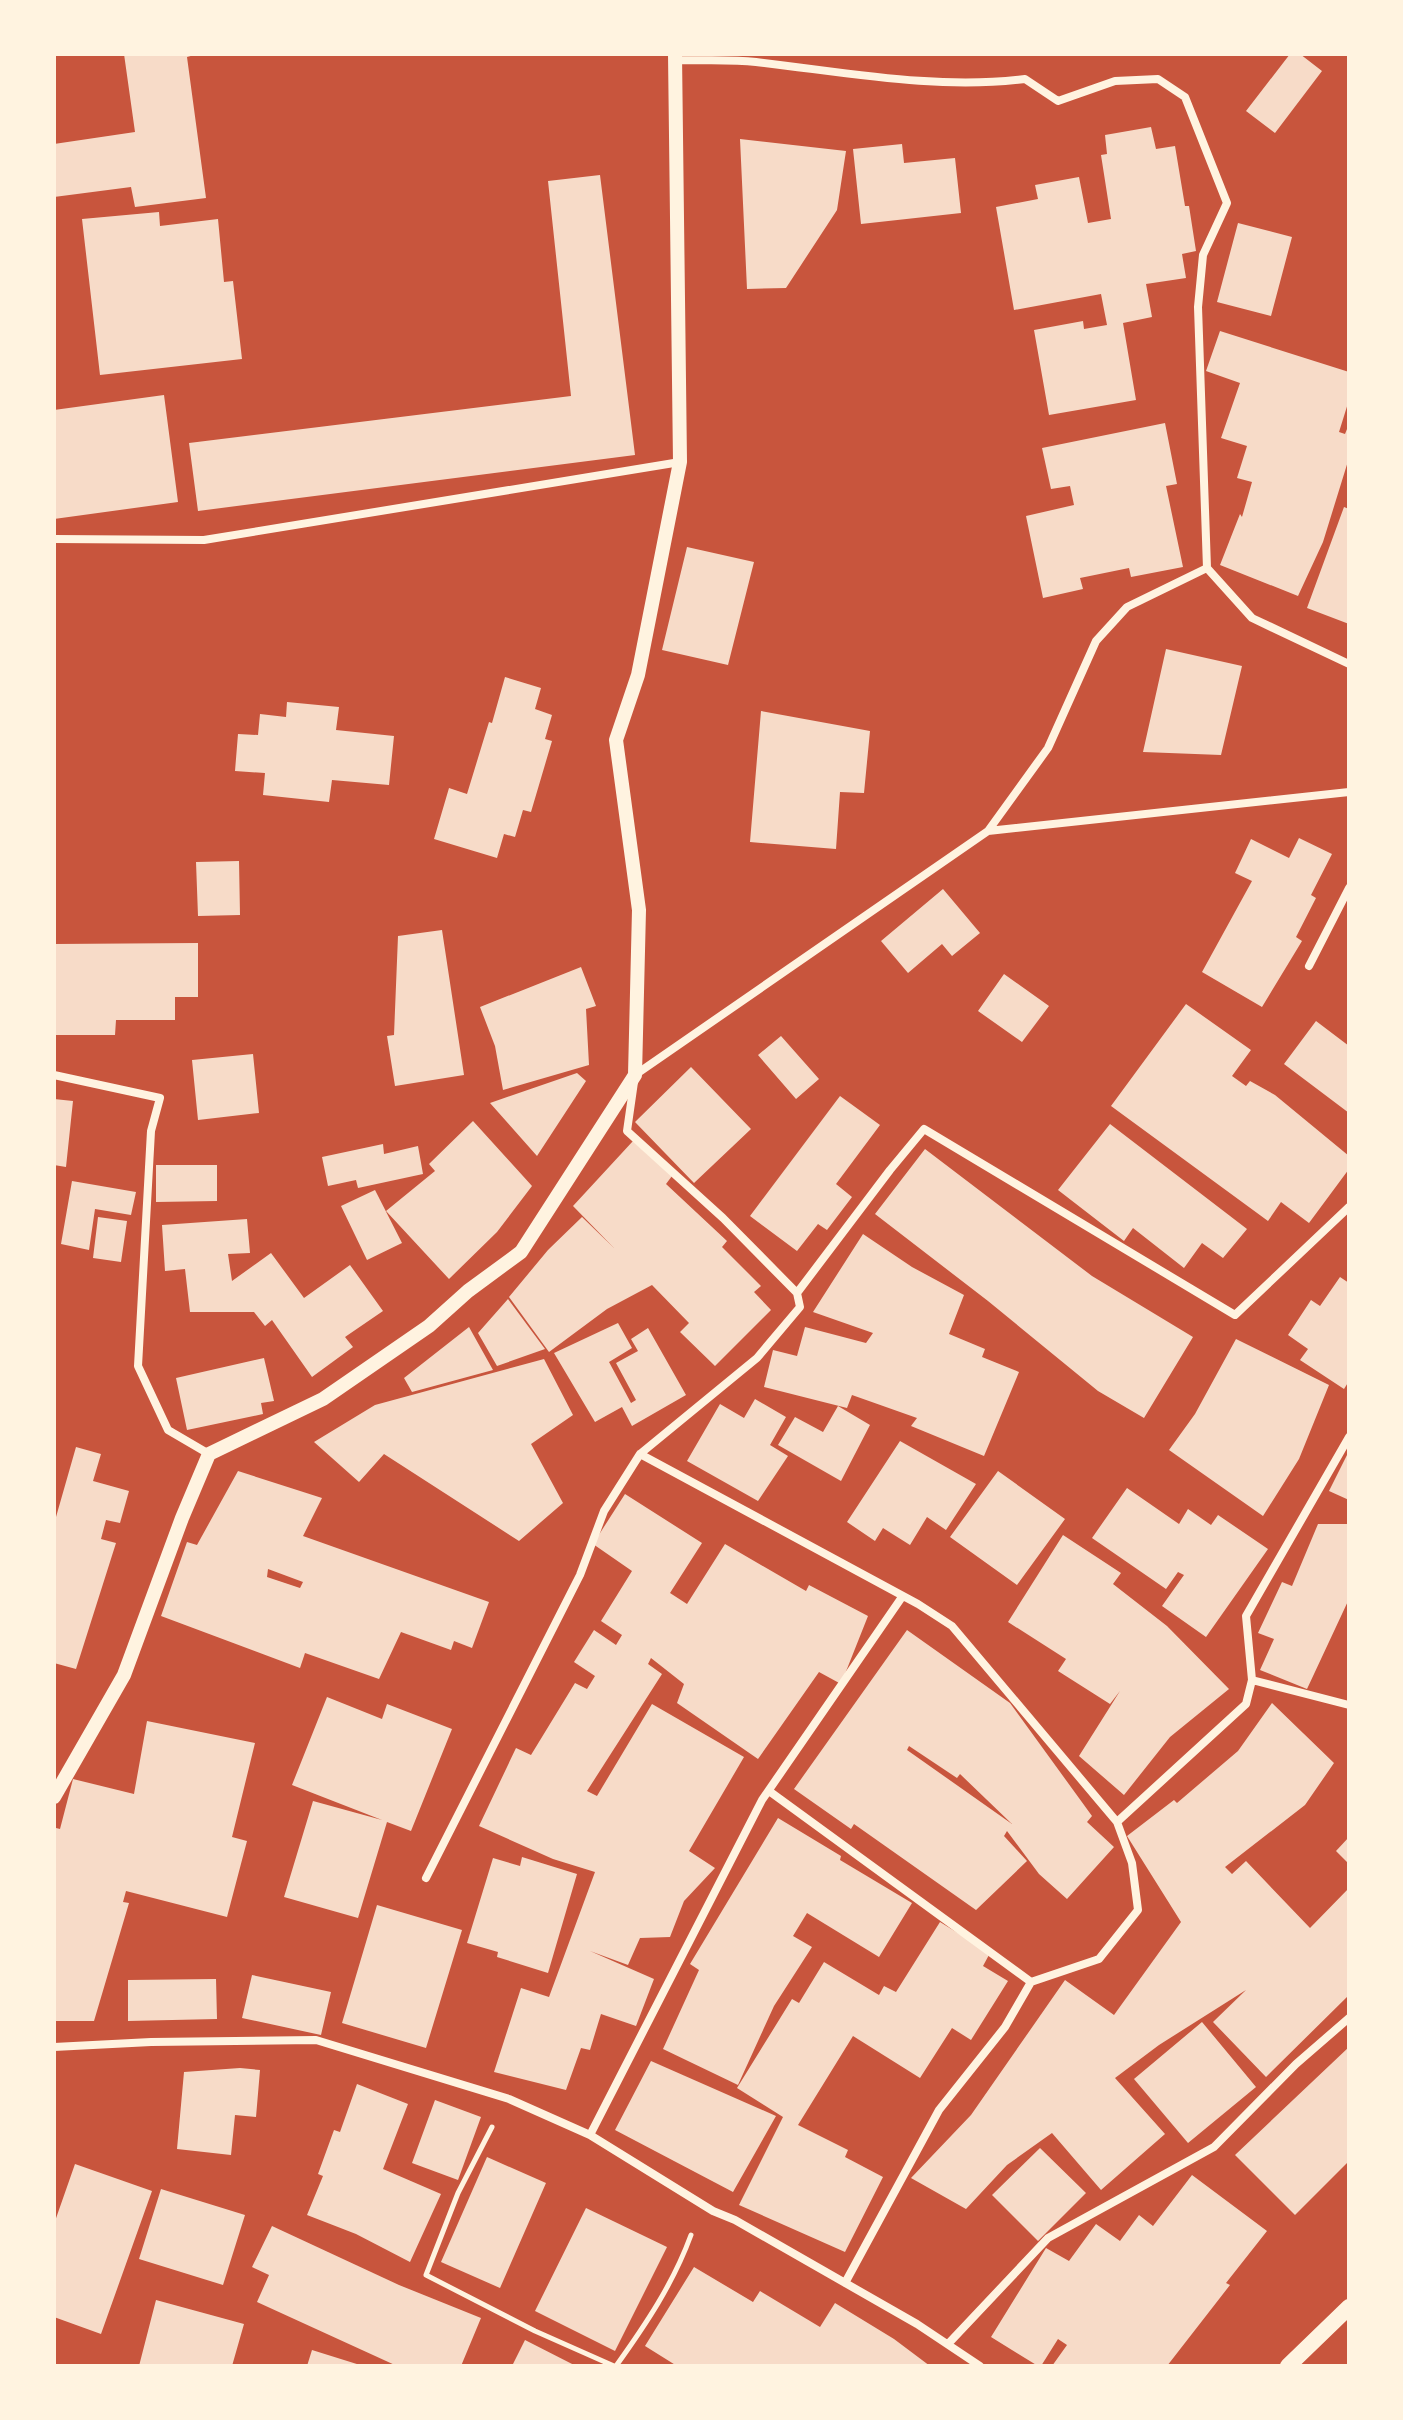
<svg xmlns="http://www.w3.org/2000/svg" width="1403" height="2420" font-family="'Work Sans',sans-serif">
	<style>
		.building { fill: #f7dbc8; fill-rule: evenodd }
		.lines { fill: none; stroke-linecap: round; stroke-linejoin: round }
		.path { stroke: #fff3e0; stroke-width: 5 }
		.minor { stroke: #fff3e0; stroke-width: 8 }
		.tertiary { stroke: #fff3e0; stroke-width: 14 }
		.secondary { stroke: #fff3e0; stroke-width: 16 }
	</style>
	<rect width="100%" height="100%" fill="#c8553d"/>
	<path class="building" d="M124,54h74l-11,3 19,141 -71,9 -4,-20 -77,10v-53l81,-12z
		M1290,54h10l22,17 -47,62 -29,-22z
		M1151,127l5,22 19,-3 10,60h4l7,45 -14,3 4,24 -40,6 6,33 -29,6 13,77 -87,15 -15,-85 49,-9 1,8 23,-4 -6,-31 -87,16 -18,-103 42,-8 -3,-14 44,-8 9,46 23,-4 -10,-64 6,-1 -2,-19z
		M740,139l106,12 -9,59 -51,78 -39,1z
		M902,144l2,19 51,-5 6,55 -100,11 -8,-75z
		M600,175l35,280 -437,56 -9,-68 382,-47 -23,-215z
		M159,212l1,14 58,-7 6,63 9,-1 9,78 -142,16 -18,-156z
		M1238,223l54,14 -21,79 -54,-14z
		M1220,331l129,41v28l-10,32 6,2 4,-10v34l-26,84 -25,54 -78,-31 20,-51 2,3 10,-35 -15,-4 10,-32 -26,-8 19,-55 -34,-12z
		M164,395l14,107 -124,17v-109z
		M1165,423l12,61 -11,2 17,81 -52,10 -2,-9 -49,10 3,11 -40,9 -17,-82 48,-11 -4,-19 -19,3 -9,-41z
		M1344,507l5,2v115l-42,-16z
		M687,547l67,15 -26,103 -66,-15z
		M1166,649l76,17 -21,89 -78,-3z
		M505,677l36,11 -6,21 17,6 -7,24 7,2 -21,71 -8,-2 -8,27 -11,-3 -7,24 -63,-19 15,-51 18,6 22,-72 3,1z
		M287,702l52,5 -3,23 58,6 -5,49 -57,-5 -3,22 -66,-7 2,-22 -30,-2 3,-37 20,1 2,-21 26,3z
		M761,711l109,20 -6,62 -24,-1 -4,57 -86,-7z
		M1299,838l33,16 -21,41 5,3 -20,39 6,4 -40,66 -60,-35 50,-91 -17,-8 16,-34 38,19z
		M239,861l1,54 -42,1 -2,-54z
		M943,889l37,44 -28,23 -10,-12 -34,29 -27,-32z
		M442,930l22,145 -69,11 -8,-50 7,-1 4,-99z
		M198,943v54h-23v23h-59l-1,15h-61v-91z
		M581,967l15,39 -10,3 3,56 -86,25 -8,-44 -15,-39z
		M1004,974l45,32 -27,36 -44,-31z
		M1186,1004l65,46 -19,26 14,10 4,-5 25,14 74,61v13l-40,54 -28,-21 -13,19 -157,-115z
		M1316,1021l33,25v67l-65,-49z
		M781,1036l38,43 -23,20 -38,-44z
		M253,1054l6,59 -61,7 -6,-60z
		M691,1067l60,62 -57,54 -59,-61z
		M577,1073l9,8 -49,75 -47,-53z
		M840,1096l40,29 -44,59 16,13 -25,33 -9,-6 -21,27 -47,-35z
		M54,1099l19,2 -7,66 -12,-2z
		M473,1121l59,65 -35,46 -48,47 -63,-68 49,-40 -6,-7z
		M1110,1124l137,105 -24,29 -21,-15 -18,25 -51,-40 -9,13 -66,-51z
		M633,1141l39,35 -6,8 61,57 -5,6 39,39 -7,6 17,18 -56,56 -35,-34 9,-9 -37,-38 -45,24 -58,43 -40,-55 39,-47 34,-33 33,32 -42,-43z
		M383,1144l1,10 34,-8 5,28 -65,14 -2,-8 -28,6 -6,-29z
		M925,1149l167,127 101,61 -49,81 -46,-27 -110,-90 -113,-87z
		M156,1165h61v36l-61,1z
		M72,1181l64,11 -5,23 -36,-6 -6,41 -28,-6z
		M375,1190l27,53 -35,17 -26,-54z
		M98,1217l29,4 -6,41 -28,-4z
		M247,1219l3,34 -22,1 4,27 39,-28 33,45 46,-33 33,46 -38,26 8,10 -41,30 -40,-57 -7,6 -11,-14h-64l-5,-43 -20,2 -3,-46z
		M863,1234l49,33 52,28 -15,39 36,15 -3,8 37,15 -35,84 -73,-30 6,-8 -65,-23 -5,13 -83,-21 9,-37 24,6 8,-29 61,16 7,-10 -60,-21z
		M1340,1277l9,6v98l-5,8 -44,-29 8,-11 -20,-14 23,-35 9,6z
		M508,1299l37,50 -48,17 -19,-33z
		M618,1323l14,25 -23,14 22,41 5,-3 -20,-37 22,-12 -7,-12 17,-11 38,67 -54,31 -10,-19 -27,15 -41,-69z
		M469,1327l24,43 -81,22 -8,-14z
		M1236,1339l93,46 -30,74 -36,57 -94,-66 26,-36z
		M264,1358l10,43 -13,2 2,11 -76,16 -11,-52z
		M544,1359l29,56 -42,29 32,59 -44,38 -135,-87 -25,28 -45,-40 61,-37z
		M755,1399l31,18 -16,28 18,11 -30,45 -71,-40 33,-57 24,14z
		M838,1406l32,19 -29,56 -63,-36 17,-28 28,15z
		M900,1441l76,43 -30,46 -19,-13 -17,28 -27,-17 -8,13 -28,-19z
		M76,1447l25,7 -8,27 36,10 -9,32 -14,-3 -5,19 15,4 -40,126 -22,-6v-139z
		M1349,1451v49l-20,-9z
		M238,1471l84,27 -19,38 186,66 -17,46 -18,-7 -3,9 -50,-18 -22,47 -74,-26 -5,15 -139,-52 26,-74 10,3zM268,1569l35,13 -3,6 -33,-11z
		M998,1471l67,48 -48,66 -67,-48z
		M1127,1488l52,36 9,-15 23,16 7,-10 50,34 -62,88 -44,-31 22,-31 -6,-3 -12,17 -74,-51z
		M625,1494l77,49 -32,50 17,11 38,-60 81,47 3,-6 59,31 -27,68 -22,-12 -61,87 -81,-56 7,-19 -33,-26 -3,6 14,10 -75,117 10,5 55,-92 92,53 -55,94 26,17 -31,33 -14,36 -30,1 -12,27 -38,-14 64,28 -18,47 -35,-12 -11,36 -9,-2 -15,42 -72,-18 27,-84 28,9 46,-125 -42,-13 -74,-33 37,-78 15,7 44,-72 12,6 8,-13 -21,-14 20,-32 22,15 6,-10 -21,-14 31,-50 -39,-27z
		M1318,1524h31v75l-42,90 -47,-19 14,-31 -16,-6 24,-51 10,4z
		M1063,1535l58,38 -8,11 54,42 62,63 -59,48 -46,58 -45,-39 41,-65 -10,13 -52,-33 8,-12 -58,-37z
		M907,1630l103,73 82,113 -5,6 27,25 -47,52 -28,-25 -32,-43 -3,5 23,25 -51,49 -122,-86 -3,5 -57,-40zM909,1746l48,32 3,-4 52,50 -105,-74z
		M327,1697l55,22 5,-15 65,25 -41,102 -24,-9 -29,96 -74,-21 29,-96 69,19 -90,-35z
		M1272,1703l62,60 -29,42 -80,62 7,7 14,-13 64,67 39,-40v107l-83,82 -53,-55 33,-32 -87,55 -44,33 50,56 -64,56 -49,-57 -45,32 -41,44 -55,-31 60,-63 94,-135 49,35 67,-93 -54,-86 47,-36 3,3 61,-52z
		M147,1721l108,22 -23,94 15,4 -20,76 -101,-26 -3,11 6,1 -35,118h-40l2,-193 4,1 13,-50 61,15z
		M778,1818l63,38 -1,4 72,43 -33,54 -72,-44 -14,23 19,11 -38,59 -36,79 -75,-36 36,-79 -9,-6z
		M1349,1837v27l-13,-13z
		M522,1857l55,17 -29,99 -51,-16 1,-5 -31,-9 26,-85 27,8z
		M377,1905l85,25 -36,118 -84,-25z
		M940,1922l50,31 -7,13 25,15 -37,59 -19,-12 -32,50 -67,-42 -55,89 50,25 -3,7 38,20 -38,75 -106,-47 44,-88 -46,-29 55,-89 7,4 25,-41 55,33 5,-9 12,6z
		M252,1975l79,17 -10,43 -79,-17z
		M216,1979l1,40 -89,2v-41z
		M1202,2022l54,65 -68,56 -54,-64z
		M1349,2047v114l-54,54 -60,-60z
		M651,2061l125,55 -43,76 -118,-62z
		M240,2068l20,2 -4,47 -21,-2 -4,40 -54,-6 7,-77z
		M357,2084l51,20 -25,65 58,25 -31,68 -54,-28 -49,-19 16,-39 -5,-2 16,-44 6,2z
		M435,2100l46,17 -23,63 -46,-17z
		M1040,2148l46,45 -48,48 -46,-46z
		M487,2157l59,26 -46,105 -59,-26z
		M75,2164l77,27 -51,143 -47,-17v-93z
		M1192,2175l75,56 -41,52 4,2 -63,81h-115l15,-21 -9,-6 -17,27h-3l-47,-29 55,-89 23,13 27,-37 24,17 19,-26 14,11z
		M161,2189l84,26 -22,70 -84,-26z
		M586,2208l81,39 -52,104 -80,-40z
		M272,2226l127,59 82,33 -20,48h-64l-140,-64 12,-27 -17,-8z
		M694,2267l59,35 7,-11 60,36 15,-24 59,36 36,27h-253l-32,-20z
		M156,2300l88,24 -12,42h-93z
		M525,2340l51,26h-64z
		M312,2350l48,15v1h-53z"/>
	<g class="lines">
		<path class="path" d="M492,2127l-34,66 -32,82 109,56 79,35
			M616,2366c30,-42 57,-82 75,-131"/>
		<path class="minor" d="M677,60c26,1 53,-1 79,2 89,10 180,28 269,17l33,22 57,-20 43,-2 27,18 42,106 -24,52 -5,52 9,261 45,50 97,46
			M54,539l150,1 476,-78
			M1207,568l-80,39 -31,34 -48,107 -60,83 361,-39
			M988,831l-353,244 -8,56 96,87 74,75 93,-123 34,-41 311,186 114,-108
			M1309,966l40,-78
			M54,1075l106,23 -9,33 -13,235 30,64 41,24
			M640,1454l278,150 34,22 165,196
			M1252,1680l97,25
			M769,1791l262,191
			M426,1878l154,-303 24,-64 36,-57 117,-96 43,-51 -3,-14
			M54,2047l97,-5 165,-2 193,59 81,36 123,76 22,9 182,104 63,42
			M590,2135l172,-335 140,-203
			M845,2283l94,-173 66,-83 26,-45 68,-23 39,-49 -6,-47 -15,-41 129,-118 6,-24 -6,-64 103,-179
			M948,2344l100,-106 166,-91 82,-83 53,-46"/>
		<path class="tertiary" d="M54,1797l70,-122 58,-157 27,-64 114,-55 106,-73 39,-35 53,-39 114,-177 4,-165 -23,-170 22,-65 42,-213 -5,-408"/>
		<path class="secondary" d="M1288,2366l61,-59"/>
	</g>
	<rect width="1403" height="2420" fill="none" stroke="#fff3e0" stroke-width="112"/>
</svg>
